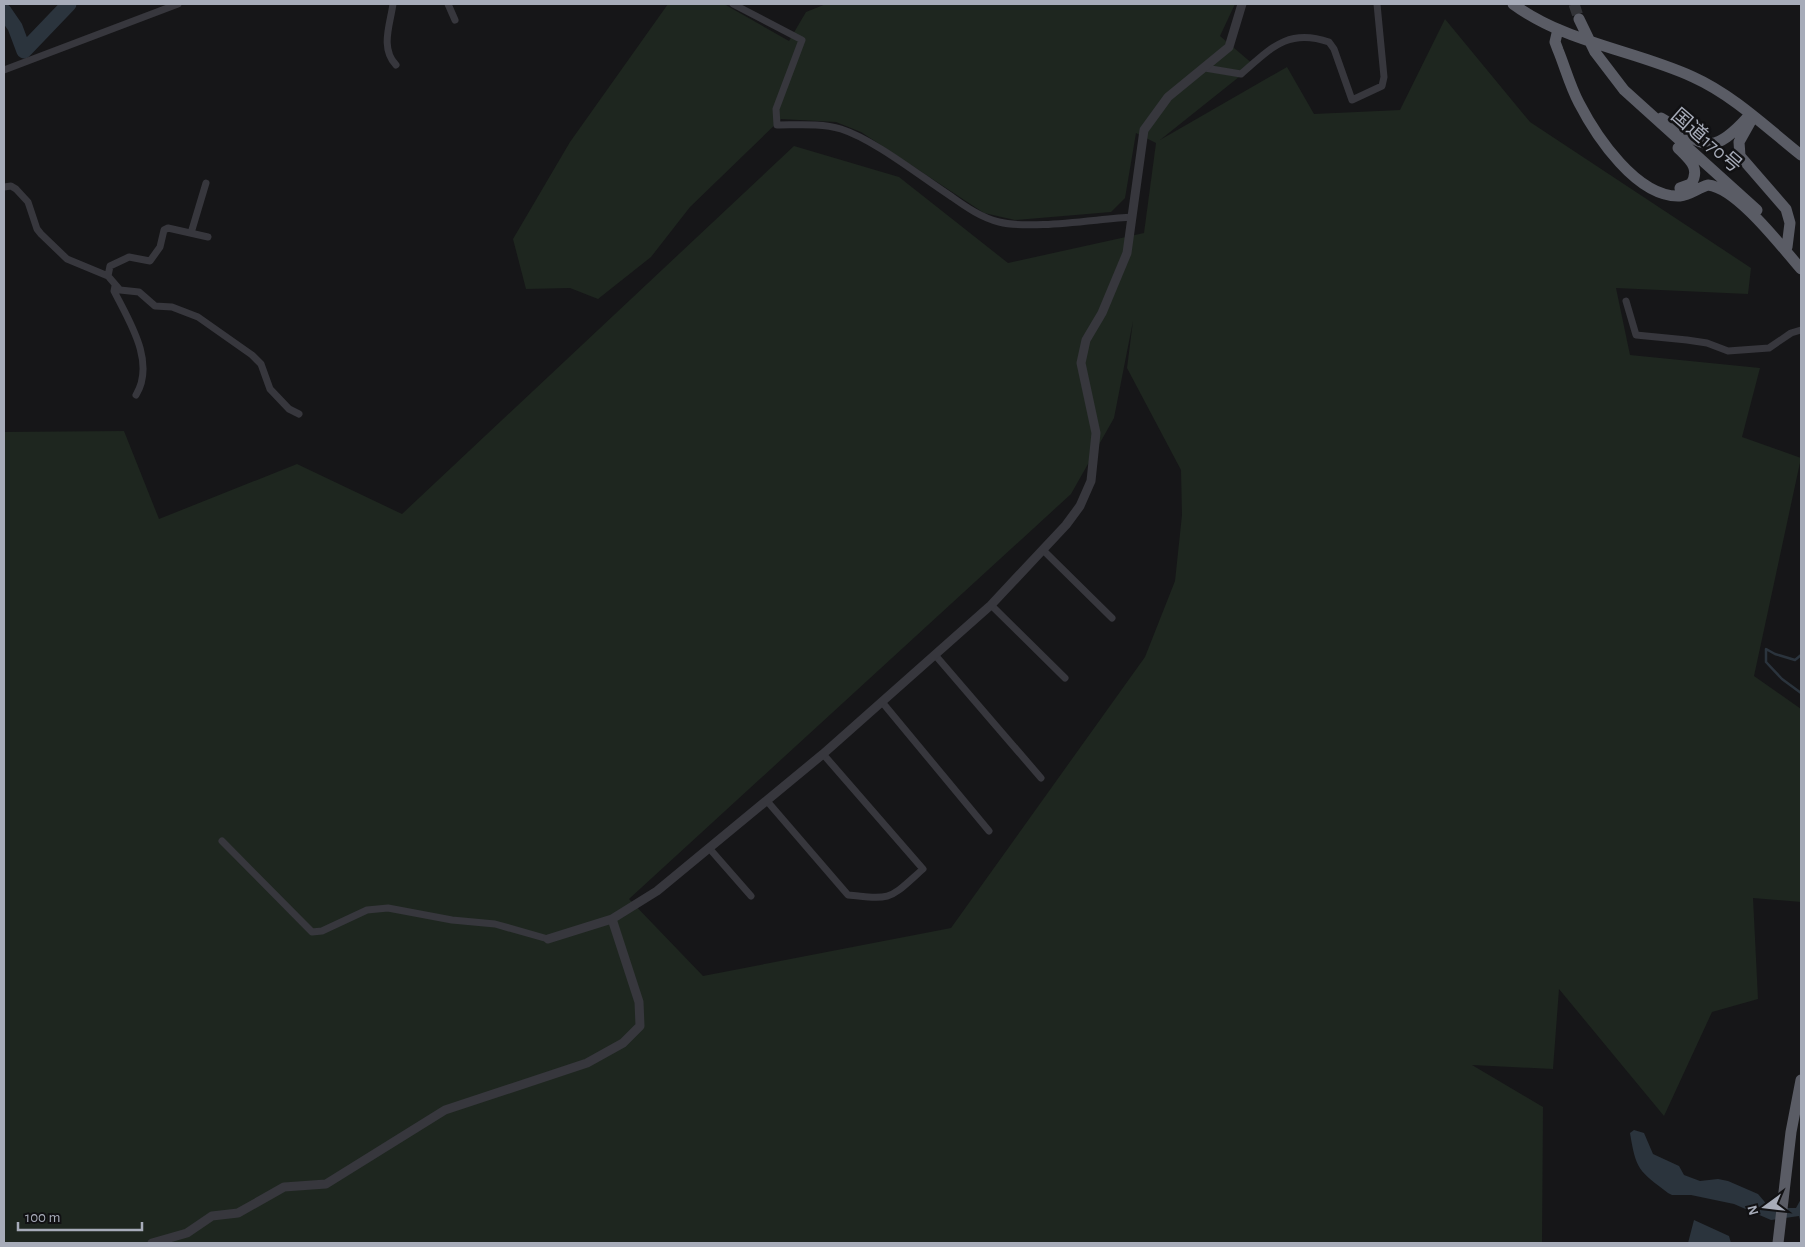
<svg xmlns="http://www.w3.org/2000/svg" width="1805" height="1247" font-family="'Alegreya Sans','Noto Sans JP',sans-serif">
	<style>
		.green { fill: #1e261f; fill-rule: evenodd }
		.water { fill: #2b343d }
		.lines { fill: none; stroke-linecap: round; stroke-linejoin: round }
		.stream { stroke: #2b343d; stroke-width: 2.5 }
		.river { stroke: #2b343d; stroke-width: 15 }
		.trunk-tunnel { stroke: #333438; stroke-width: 11; stroke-dasharray: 11 5.5; stroke-linecap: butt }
		.minor { stroke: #37373d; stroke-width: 7 }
		.tertiary { stroke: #37373d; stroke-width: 9 }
		.trunk { stroke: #5a5c65; stroke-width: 11 }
		.labels { text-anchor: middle; stroke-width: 5; stroke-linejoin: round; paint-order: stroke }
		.street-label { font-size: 20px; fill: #a7acb9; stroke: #111113 }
	</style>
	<rect width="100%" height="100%" fill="#161618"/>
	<path class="green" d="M668,4h56l65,37 17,-29 20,-8h409l-15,32 34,29 -94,75 127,-73 27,47 86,-4 45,-91 85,103 221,146 -3,26 -132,-6 14,67 130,13 -18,69 59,21 -47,218 47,33v193l-48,-4 5,101 -46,13 -48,104 -105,-127 -6,80 -81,-4 71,42 -1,136h-1538v-811l120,-1 35,88 138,-55 105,50 392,-368 105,31 109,86 136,-30 12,-90 -20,-10 -11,65 -14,14 -96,8 -31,-7 -123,-81 -25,-10 -55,-3 -91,88 -39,50 -53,42 -28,-11 -44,1 -13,-50 57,-97zM1133,321l-6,47 54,102 1,45 -7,66 -30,76 -194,271 -248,48 -74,-77 442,-405 43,-76z"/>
	<path class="water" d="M1634,1130l10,3 9,21 26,12 5,9 16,6 18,-2 10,2 30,13 11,13 4,1h23l5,-9v25l-2,-8 -28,4 -37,-16 -43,-9h-19l-4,-2c-29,-22 -32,-23 -38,-60z
		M1694,1220l35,16 2,7h-43z"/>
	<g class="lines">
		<path class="stream" d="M1801,655l-6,5 -20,-6 -9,-5v13l16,17 19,14"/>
		<path class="river" d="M4,11l11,16 9,24 45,-47"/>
		<path class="trunk-tunnel" d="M1574,4l5,15"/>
		<path class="minor" d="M393,4c-3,21 -13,44 3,61
			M448,4l7,16
			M733,4l69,36 -26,69 1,16c21,0 44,-2 64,4 34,11 80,48 111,68 14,10 30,21 47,25 32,8 97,-3 133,-5
			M1205,68l36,6c30,-26 47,-46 88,-32l5,7 18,51 30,-14 2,-9 -7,-73
			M4,70l174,-66
			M4,187l7,-1 5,3 12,13 9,27 4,5 26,25 41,17 12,14 19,2 16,14 17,1 26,10 54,38 9,9 9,25 19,20 10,5
			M191,233l15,-50
			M108,276l2,-10 19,-9 21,4 10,-14 4,-17 4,-2 40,9
			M115,286l-1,5c15,30 42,71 22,104
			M1626,301l10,34 51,5 20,3 21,8 41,-3 22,-15 10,-3
			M1043,550l69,68
			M991,605l74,73
			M936,656l105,122
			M882,702l107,129
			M767,801l81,94c46,5 41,4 75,-26l-100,-115
			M222,841l90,91 10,-1 45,-21 21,-2 64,12 43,4 53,15
			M709,848l42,48"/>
		<path class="tertiary" d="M548,939l64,-20 45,-28 166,-137 168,-149 75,-80 14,-19 11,-25 5,-48 -15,-70 5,-23 16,-27 25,-60 17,-123 24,-33 61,-50 13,-43
			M152,1243l35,-10 25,-17 26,-3 46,-26 42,-3 119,-74 142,-47 36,-20 17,-17 -1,-24 -27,-83"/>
		<path class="trunk" d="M1513,4c53,39 121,46 180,73 40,18 74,51 108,78
			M1579,19l16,33 29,38 133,120
			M1558,29l-3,13 3,8c7,17 12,36 21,53 17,33 58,95 101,93 10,-1 18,-8 28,-11 29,3 73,61 93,84
			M1753,117l-14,25 1,14 46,53 4,14 -3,24
			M1661,118c41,24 47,43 86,0h4
			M1678,148c11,11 23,20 13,36l-11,4
			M1778,1243l13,-111 10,-52"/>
	</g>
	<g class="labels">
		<g class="street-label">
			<text transform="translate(1707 140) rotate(41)" y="7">国道170号</text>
		</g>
	</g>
	<rect width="1805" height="1247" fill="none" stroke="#a7acb9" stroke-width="10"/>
	<g transform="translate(1765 1207) rotate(255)" stroke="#111113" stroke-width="4" paint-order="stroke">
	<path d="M0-4L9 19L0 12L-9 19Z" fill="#a7acb9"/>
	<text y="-8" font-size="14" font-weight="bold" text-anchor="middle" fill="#a7acb9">N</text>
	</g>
	<path d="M18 1222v8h124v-8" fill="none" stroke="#a7acb9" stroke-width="2.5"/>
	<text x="25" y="1222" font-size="15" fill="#a7acb9" stroke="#111113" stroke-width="4" paint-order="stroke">100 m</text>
</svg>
